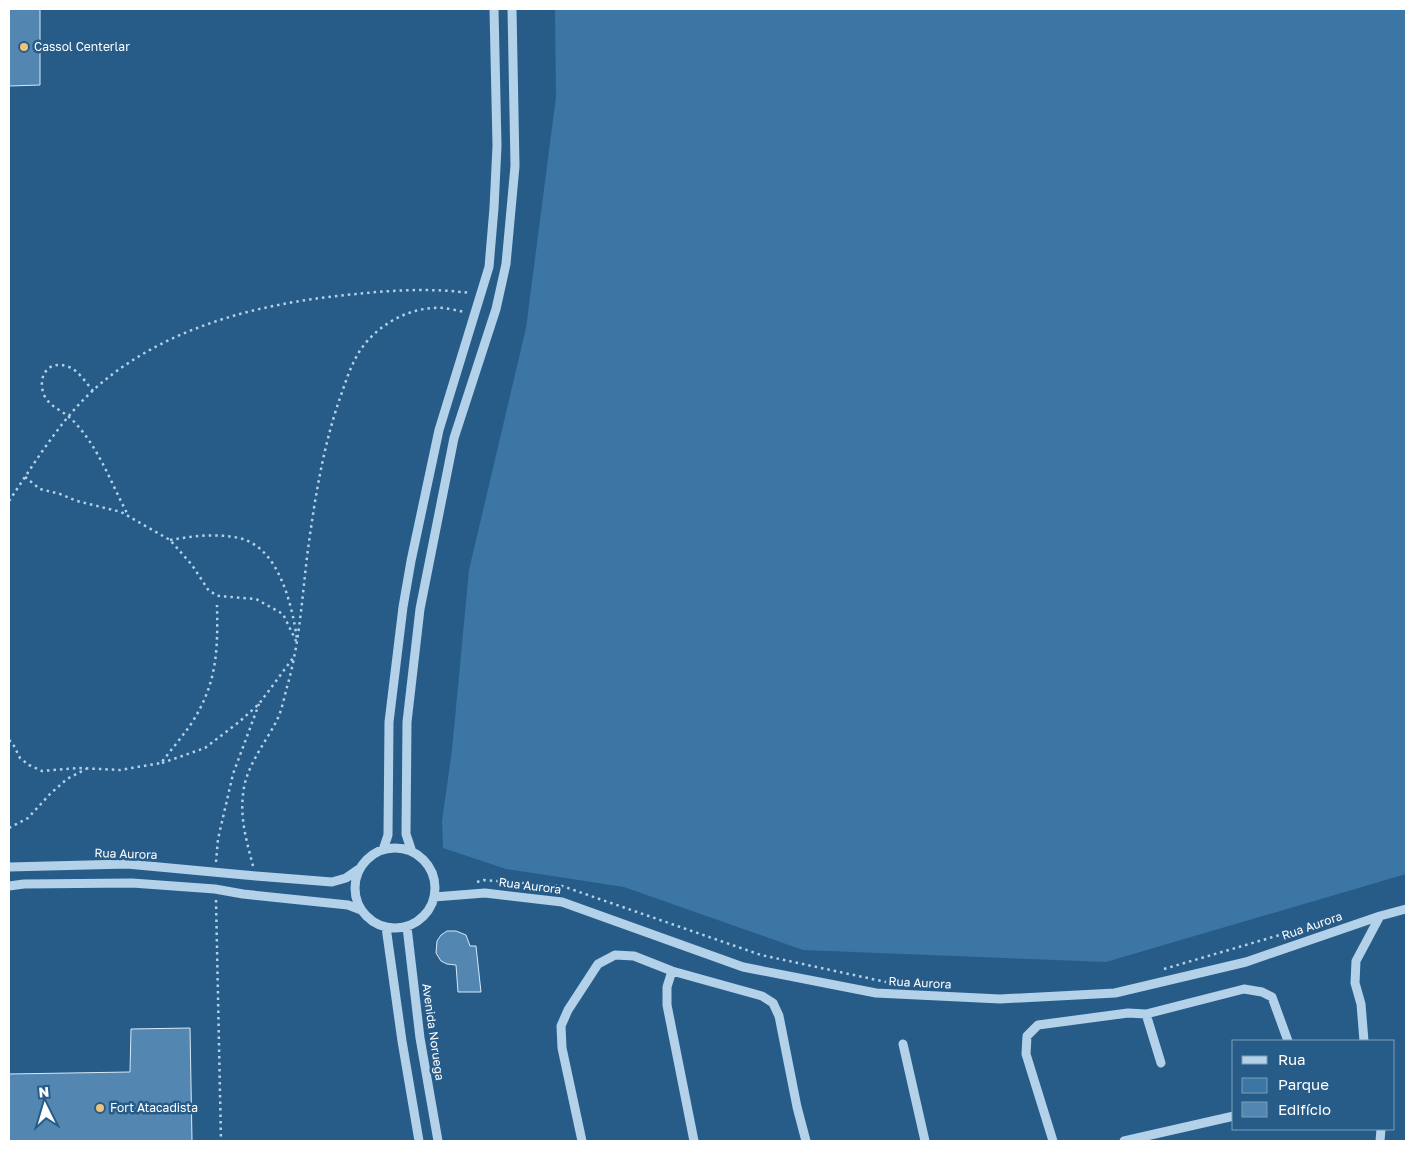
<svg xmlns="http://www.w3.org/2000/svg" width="1415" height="1150" font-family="'Golos Text',sans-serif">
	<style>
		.green { fill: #3b76a5 }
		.building { fill: #5387b2; stroke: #d7e9f7 }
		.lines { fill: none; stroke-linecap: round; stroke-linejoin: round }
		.path { stroke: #b3d1e9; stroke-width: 2.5; stroke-dasharray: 2.5 4; stroke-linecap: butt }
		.minor { stroke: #b3d1e9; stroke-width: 9 }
		.poi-dot { fill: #f2c279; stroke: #275c89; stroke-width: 2 }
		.labels { text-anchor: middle; stroke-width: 5; stroke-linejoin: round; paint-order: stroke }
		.poi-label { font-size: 12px; fill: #fff; stroke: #275c89; text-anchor: start }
		.street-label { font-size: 12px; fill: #fff; stroke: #275c89 }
	</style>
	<rect width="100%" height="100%" fill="#275c89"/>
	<path class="green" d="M555,9h851v865l-300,88 -303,-12 -179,-63 -118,-18 -63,-21 -1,-27 10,-71 17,-180 57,-242 30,-231z"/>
	<path class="building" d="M9,9h31v76l-31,1z
		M447,931h9l10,4 4,11h6l5,46h-23l-2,-27 -9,-1 -6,-3 -5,-8 1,-12 4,-6z
		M190,1028l2,113h-183v-67l121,-2 1,-43z"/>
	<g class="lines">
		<path class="path" d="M93,391c-6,-7 -15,-21 -24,-24 -22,-9 -33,12 -24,30 6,10 16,13 24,20 5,4 9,9 13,14 20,25 31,56 46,84
			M25,477l15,12 20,5 17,7 44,11 49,28 22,25 17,26 10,5 37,3 27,15 13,27
			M9,501c29,-43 56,-89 96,-121 71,-57 163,-78 251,-86 37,-4 77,-6 114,-1
			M170,540c23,-4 46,-7 69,-2 40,9 53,67 58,101
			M9,740l4,4 7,14 9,7 13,6 36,-3 42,2 41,-7c10,-13 21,-26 30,-39 26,-40 27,-73 26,-119
			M162,763l43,-15 34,-26 20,-18 34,-46
			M9,828l19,-10 22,-24 17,-15 19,-10
			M216,862l2,-23 15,-65 26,-70
			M253,866c-6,-23 -13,-47 -10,-71 2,-28 22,-51 34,-75 5,-10 7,-22 10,-33 13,-45 15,-91 21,-138 7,-51 15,-102 32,-151 6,-17 11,-34 21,-49 16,-23 45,-40 73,-41 10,-1 21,2 30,4
			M477,882l7,-2 78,6 199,69 125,27
			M216,900l5,241
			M1164,969l177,-52"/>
		<path class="minor" d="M355 888a40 40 0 1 1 80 0a40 40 0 1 1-80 0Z
			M383,850l5,-15 1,-113 14,-115 8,-46 28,-131 50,-163 5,-59 3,-62 -3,-137
			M412,852l-6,-18 1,-112 13,-113 34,-171 42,-129 10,-45 9,-98 -3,-157
			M9,867l118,-3 129,12 76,6 14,-4 13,-9
			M9,886l15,-2 108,-1 83,6 28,5 105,11 13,5
			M434,897l51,-4 77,9 181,65 133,26 124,6 115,-6 131,-31 134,-46 26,-7
			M386,927l16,114 17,100
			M407,927l13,111 18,103
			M672,971l-5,16v18l27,136
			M1146,1014l15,49
			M1364,1041l-3,-37 -6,-21 1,-22 24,-45
			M903,1044l22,97
			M582,1141l-20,-93 -1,-22 7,-16 30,-46 17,-9 19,1 38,15 90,25 11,7 6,13 18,91 9,34
			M1053,1141l-27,-87 1,-18 11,-11 90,-12 18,1 98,-25 18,3 10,5 16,44
			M1124,1141l110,-25
			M1380,1141l1,-12"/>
	</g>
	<g class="poi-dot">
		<circle cx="24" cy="47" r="5"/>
		<circle cx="100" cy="1108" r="5"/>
	</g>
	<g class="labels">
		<g class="poi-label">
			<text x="34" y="51">Cassol Centerlar</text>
			<text x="110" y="1112">Fort Atacadista</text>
		</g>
		<g class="street-label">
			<text transform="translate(126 854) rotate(2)" y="4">Rua Aurora</text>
			<text transform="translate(530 886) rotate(7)" y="4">Rua Aurora</text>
			<text transform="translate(1312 926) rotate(-19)" y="4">Rua Aurora</text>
			<text transform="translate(920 983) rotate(3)" y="4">Rua Aurora</text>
			<text transform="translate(433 1032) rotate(82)" y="4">Avenida Noruega</text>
		</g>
	</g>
	<rect width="1415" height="1150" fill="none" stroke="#ffffff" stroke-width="20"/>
	<rect x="1232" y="1040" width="162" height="90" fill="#275c89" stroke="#7d9db8"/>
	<rect x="1242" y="1056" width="25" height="8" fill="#b3d1e9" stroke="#7d9db8"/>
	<text x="1278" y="1065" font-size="15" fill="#ffffff">Rua</text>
	<rect x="1242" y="1078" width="25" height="15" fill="#3b76a5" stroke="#7d9db8"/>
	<text x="1278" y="1090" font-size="15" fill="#ffffff">Parque</text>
	<rect x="1242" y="1102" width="25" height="15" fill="#5387b2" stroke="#7d9db8"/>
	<text x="1278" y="1115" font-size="15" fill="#ffffff">Edifício</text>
	<g transform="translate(45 1105) rotate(355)" stroke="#275c89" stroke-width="4" paint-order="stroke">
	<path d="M0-4L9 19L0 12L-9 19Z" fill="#ffffff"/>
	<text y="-8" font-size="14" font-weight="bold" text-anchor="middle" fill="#ffffff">N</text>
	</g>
</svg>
